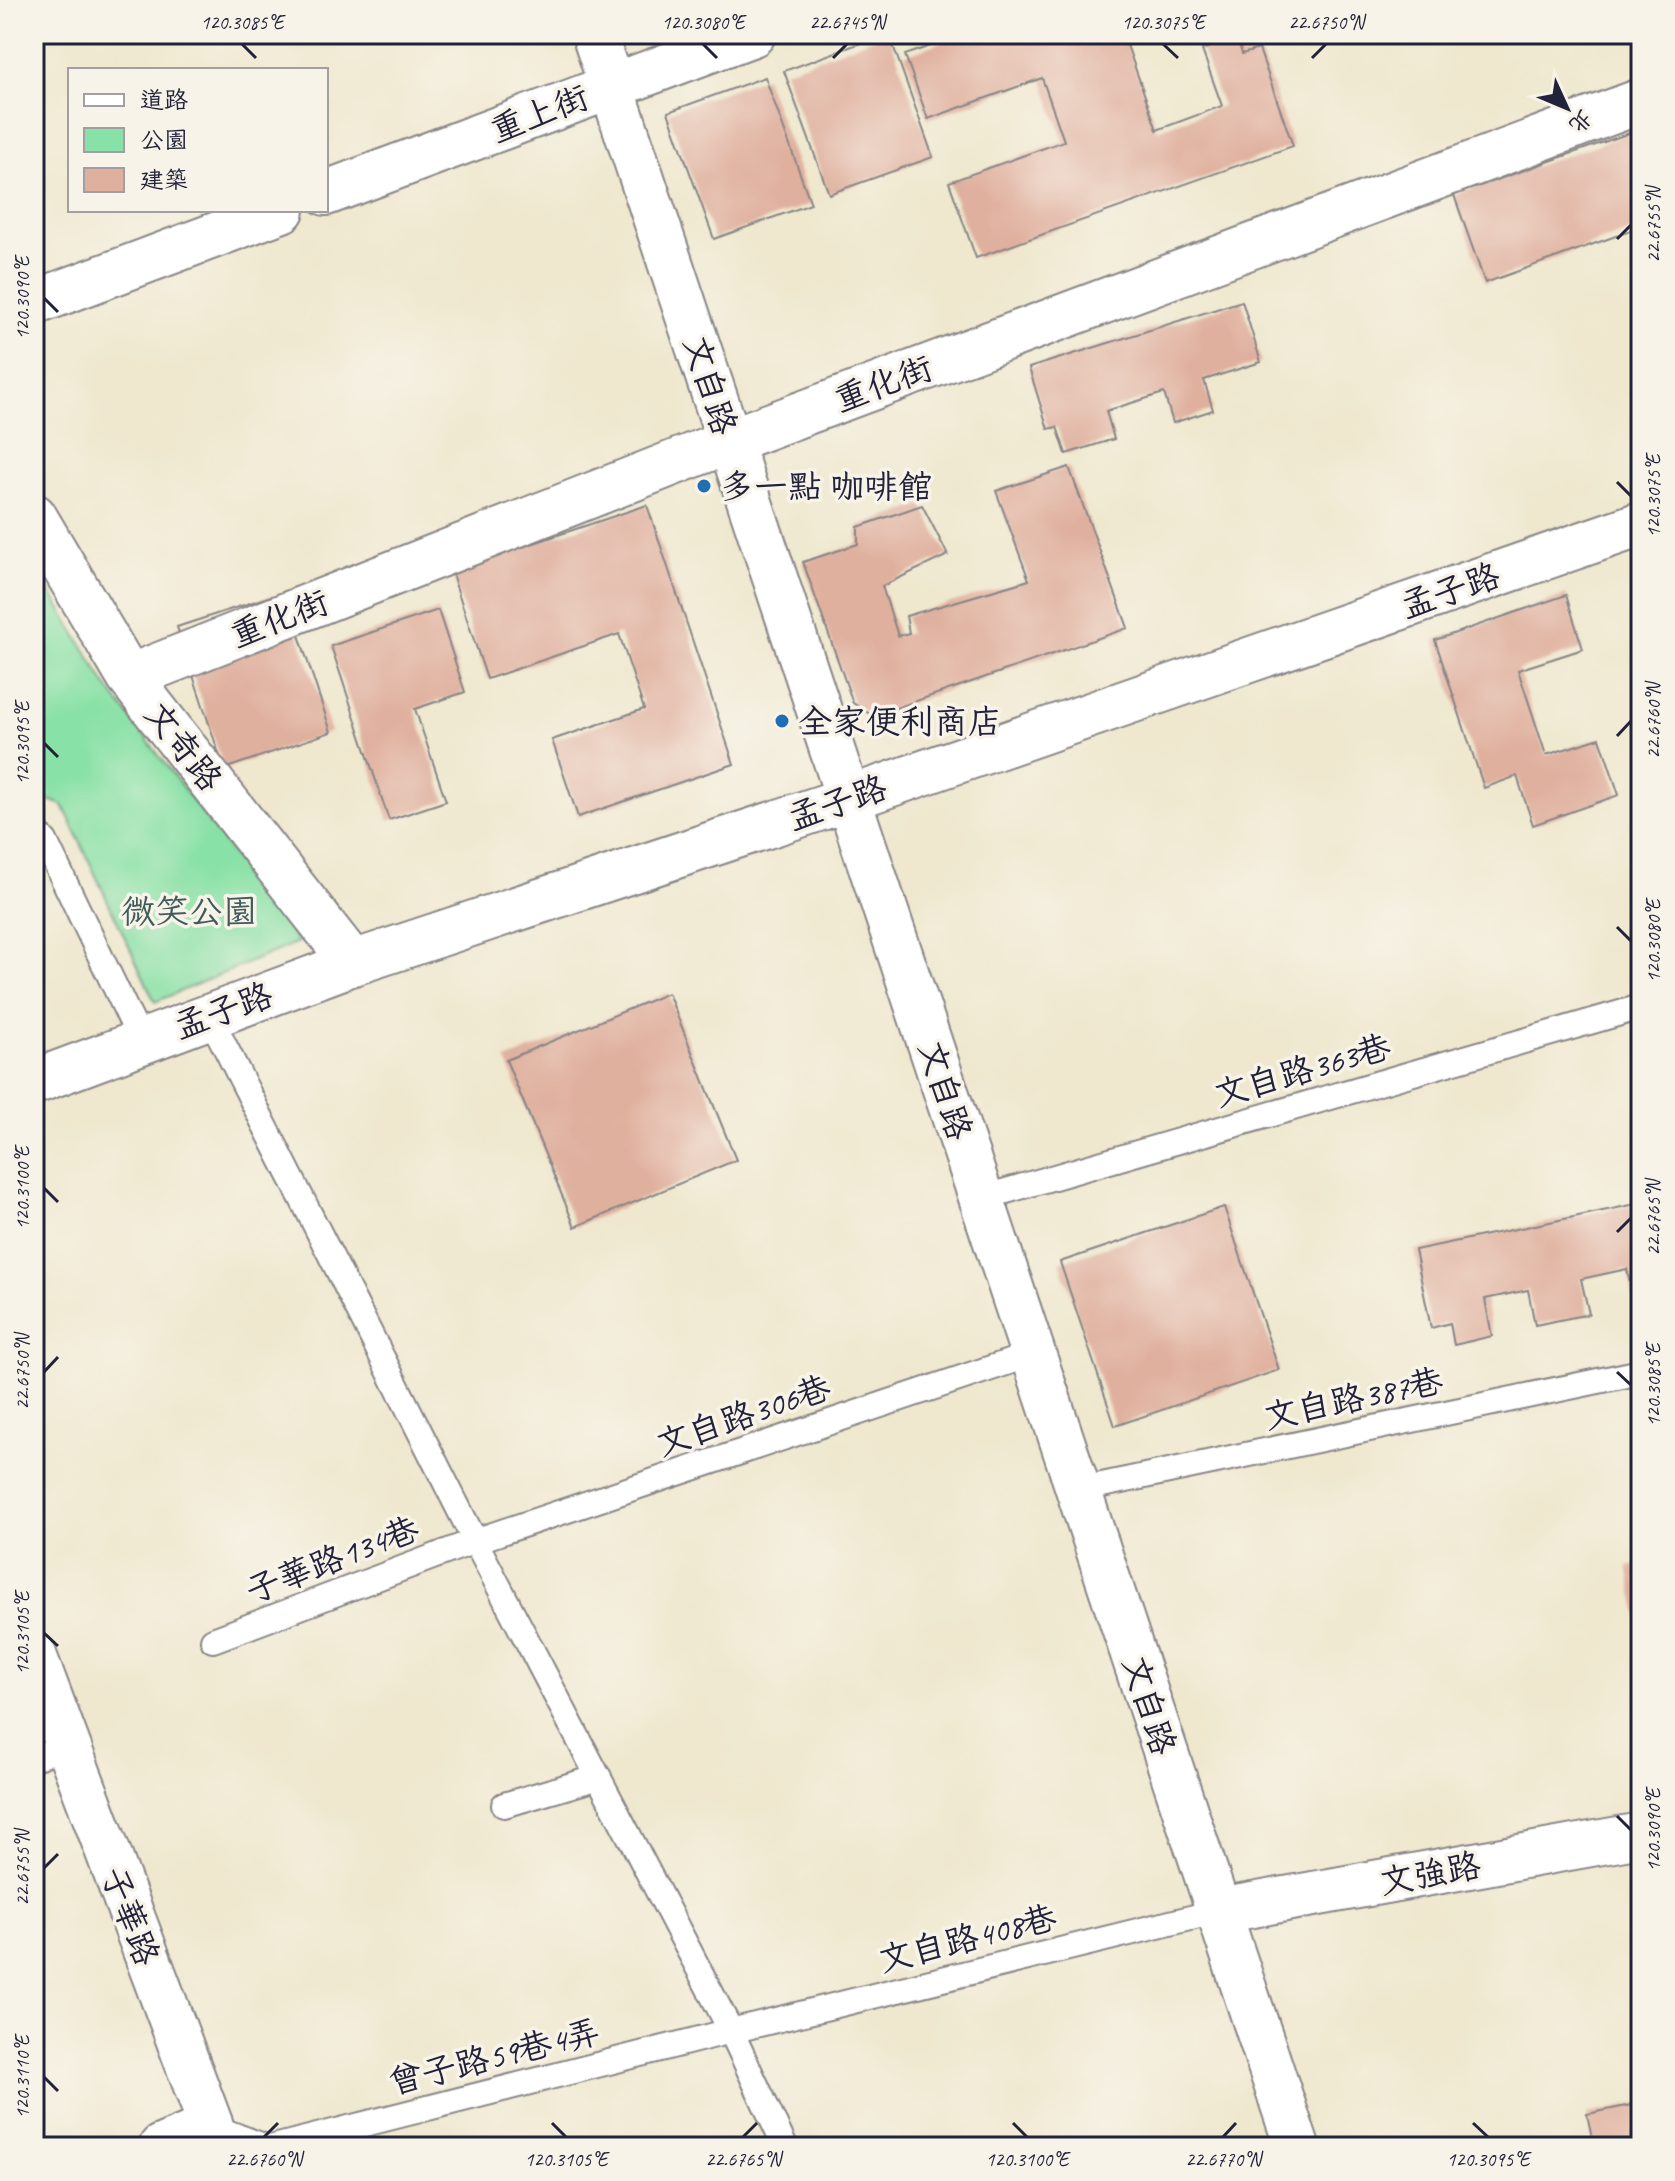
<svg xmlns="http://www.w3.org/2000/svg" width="1675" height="2181" font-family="Caveat,'LXGW WenKai TC',sans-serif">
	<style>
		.green { fill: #88e1a6; stroke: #558270; stroke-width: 2 }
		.building { fill: #e0b09f }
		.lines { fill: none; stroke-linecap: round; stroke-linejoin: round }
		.service-casing { stroke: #888585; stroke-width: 28 }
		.minor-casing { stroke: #888585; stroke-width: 48 }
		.service { stroke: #fff; stroke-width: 24 }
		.minor { stroke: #fff; stroke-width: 44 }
		.ticks { fill: none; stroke: #22223b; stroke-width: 3 }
		.poi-dot { fill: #1f6fb2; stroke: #f7f3e8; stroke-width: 3 }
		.labels { text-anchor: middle; stroke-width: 7; stroke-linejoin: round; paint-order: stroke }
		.street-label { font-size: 34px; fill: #22223b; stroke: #f7f3e8 }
		.poi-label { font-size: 34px; fill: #22223b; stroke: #f7f3e8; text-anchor: start }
		.park-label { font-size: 34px; fill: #415b5b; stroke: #f7f3e8 }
		.neatline { fill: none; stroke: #22223b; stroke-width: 3 }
		.ticks-label { font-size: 20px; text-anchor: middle; fill: #22223b }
	</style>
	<rect width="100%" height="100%" fill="#f7f3e8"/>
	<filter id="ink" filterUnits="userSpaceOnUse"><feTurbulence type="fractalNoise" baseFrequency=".0125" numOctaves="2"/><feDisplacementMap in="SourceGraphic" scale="16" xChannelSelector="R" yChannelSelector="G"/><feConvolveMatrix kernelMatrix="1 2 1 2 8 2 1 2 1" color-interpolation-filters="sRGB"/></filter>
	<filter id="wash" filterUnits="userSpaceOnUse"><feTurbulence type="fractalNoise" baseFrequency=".006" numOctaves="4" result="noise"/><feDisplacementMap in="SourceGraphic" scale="32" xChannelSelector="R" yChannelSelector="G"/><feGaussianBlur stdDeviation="1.8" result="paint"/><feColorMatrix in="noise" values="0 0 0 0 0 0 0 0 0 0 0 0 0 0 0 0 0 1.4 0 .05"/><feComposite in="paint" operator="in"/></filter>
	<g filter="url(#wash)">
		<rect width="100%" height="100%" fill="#efe8cf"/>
		<path class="green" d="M34,565l73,121 191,256 -143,60 -92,-197 -29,-10z"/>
		<g id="blocks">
			<path class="building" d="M885,34h4l44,123 -104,37 -45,-123z
				M964,34h184l-22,8 31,88 65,-24 -20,-56 35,-13 5,17 17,-5 34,97 -317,112 -27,-76 115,-41 -22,-63 -114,41 -23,-64z
				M765,77l46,127 -97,35 -46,-127z
				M1641,129v98l-156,56 -31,-88z
				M1242,301l19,61 -57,18 9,30 -40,13 -9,-30 -10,3 -48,15 8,28 -48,15 -9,-27 -9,2 -19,-61z
				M1069,467l59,161 -255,88 -20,-13 -50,-141 55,-18v-17l64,-22 26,50 -66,31 16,50 11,-3 -3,-17 123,-36 -33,-89z
				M647,505l87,259 -156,53 -26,-77 92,-31 -25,-75 -132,45 -36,-108z
				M1566,595l17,54 -65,21 28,85 54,-17 19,57 -86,30 -16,-49 -33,12 -49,-148z
				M271,596l10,31 14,-4 36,109 -107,37 -47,-142z
				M438,610l27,82 -50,17 31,92 -57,19 -58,-174z
				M668,993l68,167 -161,67 -69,-167z
				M1641,1203v101l-6,1 -8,-36 -46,10 8,35 -54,11 -7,-35 -43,9 7,37 -38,9 -4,-22 -19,5 -16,-78z
				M1224,1207l55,163 -164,56 -55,-164z
				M1641,1564v61h-1l-12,-58z
				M1641,2103v44h-47l-7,-33z"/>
		</g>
	</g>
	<g filter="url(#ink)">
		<use href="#blocks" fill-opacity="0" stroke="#888585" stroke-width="2"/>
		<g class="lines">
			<g class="service-casing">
				<path id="service" d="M34,829l11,12 96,200
					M209,1015l266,526 256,490 54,116
					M982,1198l659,-191
					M1078,1490l563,-118
					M213,1640l262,-99 558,-187
					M34,1758l33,-12
					M504,1805l95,-28
					M211,2126l55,21
					M274,2147l457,-116 488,-120"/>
			</g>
			<g class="minor-casing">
				<path id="minor" d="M594,34l703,2113
					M326,193l427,-159
					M34,303l248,-93
					M34,516l95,161 224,286
					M129,677l600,-236 912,-340
					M34,1082l319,-119 495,-164 793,-275
					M34,1655l177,471 -50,21
					M1219,1911l422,-76"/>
			</g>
			<use href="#service" class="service"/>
			<use href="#minor" class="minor"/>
		</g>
	</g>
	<path class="ticks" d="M242,44l14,14M703,44l14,14M1163,44l15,14M833,58l14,-14M1312,58l14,-14M1617,239l14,-14M44,298l14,14M1617,482l14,14M1617,736l14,-15M44,743l14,14M1617,927l14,14M44,1188l14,14M1617,1232l14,-14M44,1372l14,-15M1617,1372l14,13M44,1633l14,13M1617,1816l14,14M44,1868l14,-14M44,2077l14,14M552,2123l14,14M1013,2123l14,14M1473,2123l15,14M264,2137l14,-14M743,2137l14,-14M1223,2137l13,-14"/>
	<g class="poi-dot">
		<circle cx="704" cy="486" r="8"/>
		<circle cx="782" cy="721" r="8"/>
	</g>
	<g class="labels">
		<g class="street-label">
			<text transform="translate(539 113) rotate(-21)" y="12">重上街</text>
			<text transform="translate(883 383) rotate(-20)" y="12">重化街</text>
			<text transform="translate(711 385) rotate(72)" y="12">文自路</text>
			<text transform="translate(1450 590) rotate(-19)" y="12">孟子路</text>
			<text transform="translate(279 618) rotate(-21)" y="12">重化街</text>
			<text transform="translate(184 746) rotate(52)" y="12">文奇路</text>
			<text transform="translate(837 802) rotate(-19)" y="12">孟子路</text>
			<text transform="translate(223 1010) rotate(-20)" y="12">孟子路</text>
			<text transform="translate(1302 1070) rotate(-16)" y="12">文自路363巷</text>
			<text transform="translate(946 1090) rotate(72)" y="12">文自路</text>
			<text transform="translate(1353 1398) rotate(-12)" y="12">文自路387巷</text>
			<text transform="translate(743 1415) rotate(-19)" y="12">文自路306巷</text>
			<text transform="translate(332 1559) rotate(-21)" y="12">子華路134巷</text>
			<text transform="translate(1150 1705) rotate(72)" y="12">文自路</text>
			<text transform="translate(1430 1873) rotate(-10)" y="12">文強路</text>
			<text transform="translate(131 1916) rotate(69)" y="12">子華路</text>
			<text transform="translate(967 1938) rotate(-14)" y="12">文自路408巷</text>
			<text transform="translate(494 2056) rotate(-14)" y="12">曾子路59巷4弄</text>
		</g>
		<g class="poi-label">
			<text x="720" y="498">多一點 咖啡館</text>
			<text x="798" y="733">全家便利商店</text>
		</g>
		<g class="park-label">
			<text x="189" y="923">微笑公園</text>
		</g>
	</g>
	<rect width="1675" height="2181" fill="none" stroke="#f7f3e8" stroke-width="88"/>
	<rect x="68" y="68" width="260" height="144" fill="#f7f3e8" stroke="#a29fa3" stroke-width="2"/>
	<rect x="84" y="94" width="40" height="12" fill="#ffffff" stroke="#a29fa3" stroke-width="2"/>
	<text x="140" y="108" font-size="24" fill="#22223b">道路</text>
	<rect x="84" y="128" width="40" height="24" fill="#88e1a6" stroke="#a29fa3" stroke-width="2"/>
	<text x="140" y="148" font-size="24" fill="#22223b">公園</text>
	<rect x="84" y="168" width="40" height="24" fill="#e0b09f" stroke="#a29fa3" stroke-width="2"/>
	<text x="140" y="188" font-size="24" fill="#22223b">建築</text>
	<g transform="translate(1567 108) rotate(134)" stroke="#f7f3e8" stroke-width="6" paint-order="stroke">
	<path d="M0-6L14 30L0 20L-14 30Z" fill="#22223b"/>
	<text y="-12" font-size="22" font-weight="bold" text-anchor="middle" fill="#22223b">北</text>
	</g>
	<rect x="44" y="44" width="1587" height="2093" class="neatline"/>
	<g class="ticks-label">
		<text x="242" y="29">120.3085°E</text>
		<text x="703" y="29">120.3080°E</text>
		<text x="847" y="29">22.6745°N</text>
		<text x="1163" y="29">120.3075°E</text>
		<text x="1326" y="29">22.6750°N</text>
		<text transform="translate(1653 225) rotate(-90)" y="7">22.6755°N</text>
		<text transform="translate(22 298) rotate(-90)" y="7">120.3090°E</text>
		<text transform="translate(1653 496) rotate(-90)" y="7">120.3075°E</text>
		<text transform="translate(1653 721) rotate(-90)" y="7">22.6760°N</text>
		<text transform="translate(22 743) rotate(-90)" y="7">120.3095°E</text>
		<text transform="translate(1653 941) rotate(-90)" y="7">120.3080°E</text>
		<text transform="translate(22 1188) rotate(-90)" y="7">120.3100°E</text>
		<text transform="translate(1653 1218) rotate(-90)" y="7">22.6765°N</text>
		<text transform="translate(22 1372) rotate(-90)" y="7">22.6750°N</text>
		<text transform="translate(1653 1385) rotate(-90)" y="7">120.3085°E</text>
		<text transform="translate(22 1633) rotate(-90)" y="7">120.3105°E</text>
		<text transform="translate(1653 1830) rotate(-90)" y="7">120.3090°E</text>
		<text transform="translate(22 1868) rotate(-90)" y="7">22.6755°N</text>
		<text transform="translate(22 2077) rotate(-90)" y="7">120.3110°E</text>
		<text x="264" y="2166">22.6760°N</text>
		<text x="566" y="2166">120.3105°E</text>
		<text x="743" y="2166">22.6765°N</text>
		<text x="1027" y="2166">120.3100°E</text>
		<text x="1223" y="2166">22.6770°N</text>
		<text x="1488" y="2166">120.3095°E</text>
	</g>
</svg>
